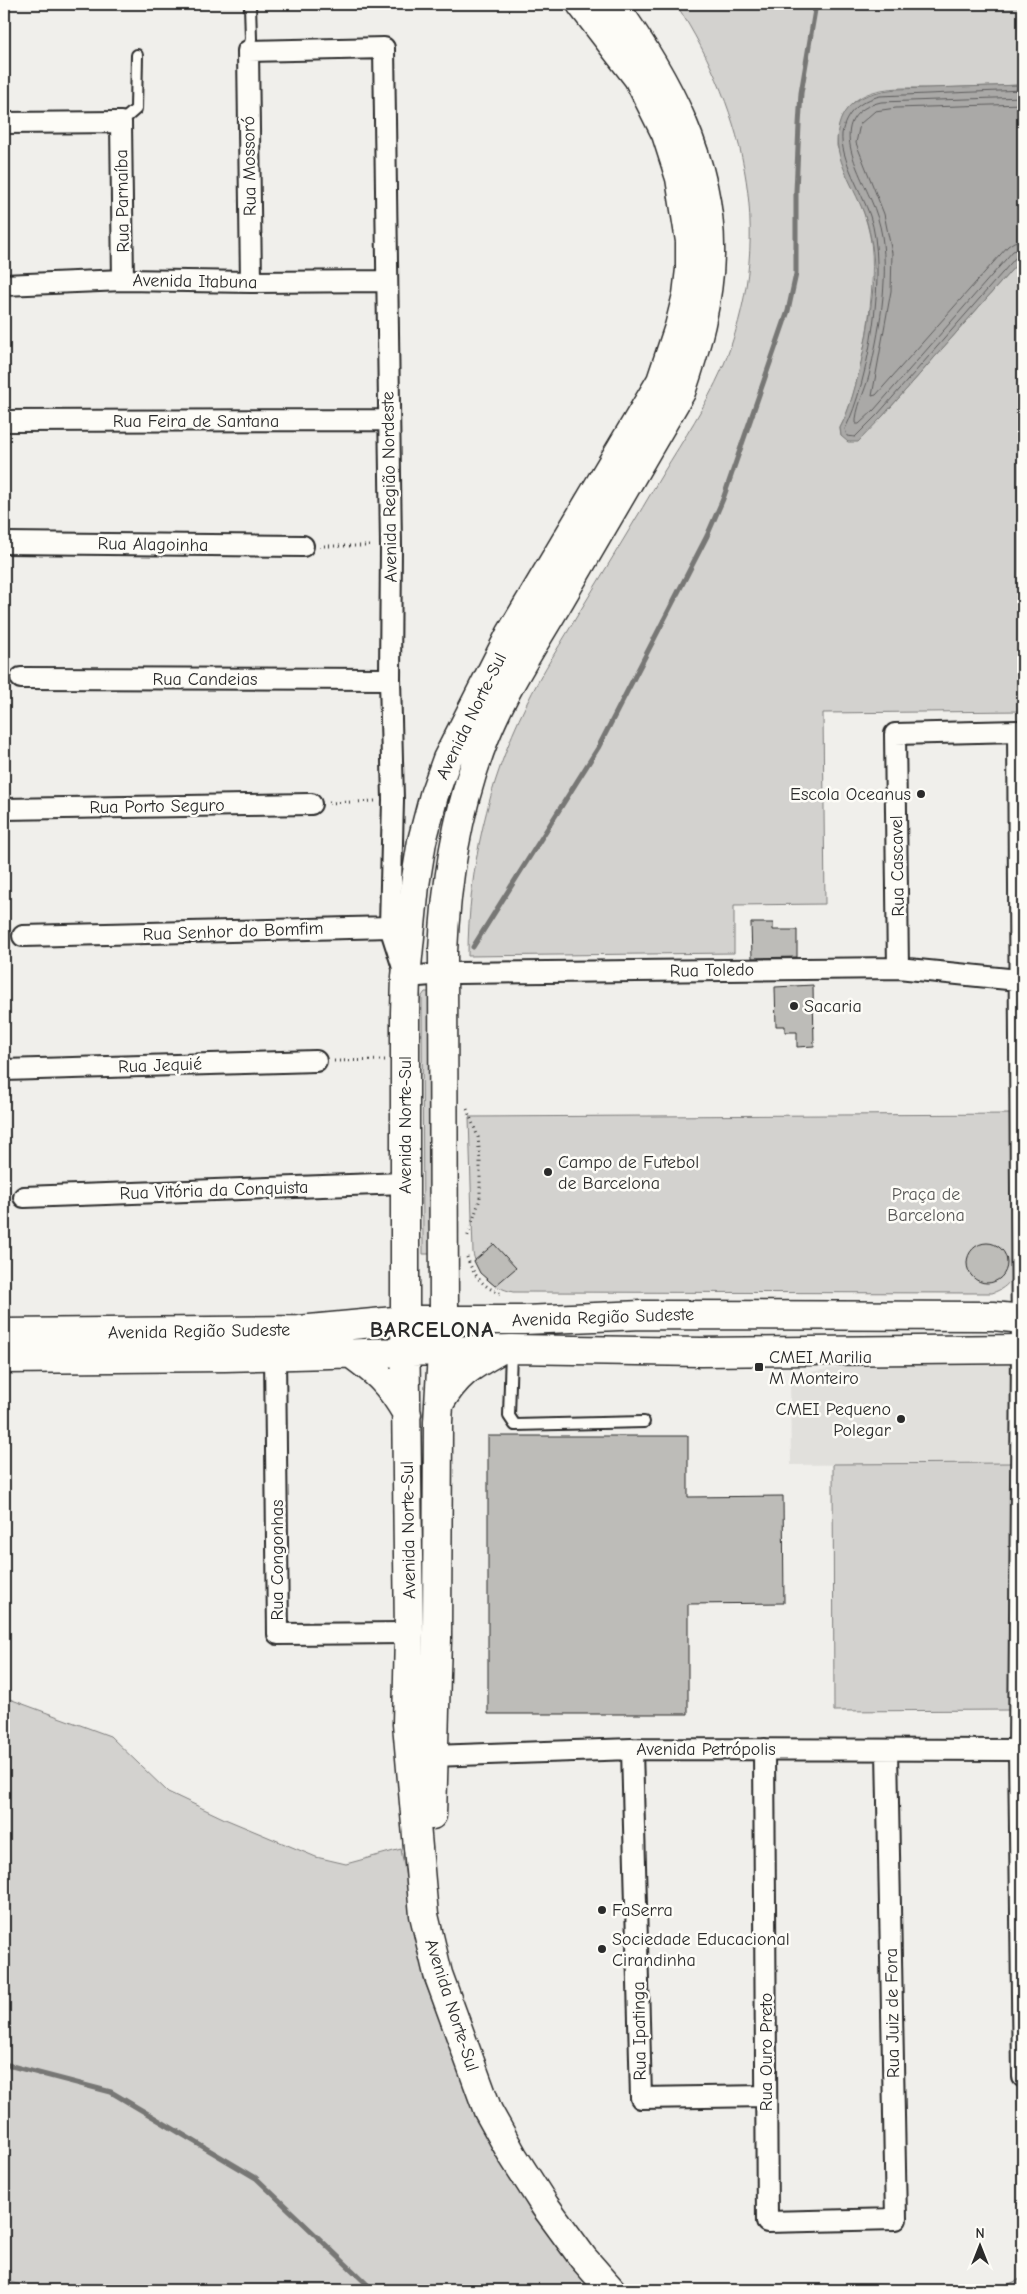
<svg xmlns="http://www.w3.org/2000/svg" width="1027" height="2294" font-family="'Comic Neue',sans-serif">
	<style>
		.built { fill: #e1e0dc }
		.green { fill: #d3d2cf; stroke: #7f7e7d }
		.water { fill: #aaa9a7; stroke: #777775 }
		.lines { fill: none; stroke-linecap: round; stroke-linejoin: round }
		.shore { stroke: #5e5d5d; stroke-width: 1 }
		.stream { stroke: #777775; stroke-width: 5 }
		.building { fill: #bdbcb8; stroke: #2b2b2b }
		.lane-casing { stroke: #2b2b2b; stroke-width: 14 }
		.street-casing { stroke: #2b2b2b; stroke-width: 24 }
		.secondary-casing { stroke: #2b2b2b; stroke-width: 31 }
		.path { stroke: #2b2b2b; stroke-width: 3; stroke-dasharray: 1 4; stroke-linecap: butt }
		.lane { stroke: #fdfcf7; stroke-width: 10 }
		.street { stroke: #fdfcf7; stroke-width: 20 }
		.secondary { stroke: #fdfcf7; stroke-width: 28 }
		.poi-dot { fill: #2b2b2b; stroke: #fdfcf7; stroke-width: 2 }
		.labels { text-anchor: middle; stroke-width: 5; stroke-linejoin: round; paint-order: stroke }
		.street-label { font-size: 18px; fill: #2b2b2b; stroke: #fdfcf7 }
		.poi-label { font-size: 18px; fill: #2b2b2b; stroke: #fdfcf7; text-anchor: start }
		.park-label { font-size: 18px; fill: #555554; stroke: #fdfcf7 }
		.district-label { font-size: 22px; font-weight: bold; letter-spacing: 1px; fill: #2b2b2b; stroke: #fdfcf7 }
	</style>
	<rect width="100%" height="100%" fill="#f0efeb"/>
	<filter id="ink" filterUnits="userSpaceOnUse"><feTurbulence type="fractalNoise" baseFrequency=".02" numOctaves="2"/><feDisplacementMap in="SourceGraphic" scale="10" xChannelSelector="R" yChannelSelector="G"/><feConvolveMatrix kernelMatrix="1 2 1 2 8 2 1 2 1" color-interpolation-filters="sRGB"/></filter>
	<g filter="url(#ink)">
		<path class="built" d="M1010,1358l1,105 -220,2 -1,-90 104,-16z"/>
		<path class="green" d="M676,4h347v81c-28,1 -57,2 -85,3 -25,1 -58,-4 -80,11 -15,10 -21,29 -21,47 11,29 27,59 33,90 9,44 -8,152 -30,192l1,8 41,-19 141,-160v454l-200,2 2,191 -91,1v48l-266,3c0,-86 20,-174 58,-251 16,-33 36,-63 54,-94 28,-46 56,-92 83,-138 21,-34 43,-68 59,-104 54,-127 26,-253 -46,-365z
			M425,992h5l4,262h-11l-1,-258z
			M1015,1114l-3,164c-5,8 -11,12 -20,15l-479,-1c-22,-5 -35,-17 -40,-39l-4,-136z
			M1011,1463v247l-177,1 -1,-247z
			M4,1697l106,39 58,56 57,27 91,38 30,7 55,-15 23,131 49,121 58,112 62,77h-548l-41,-9z
			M1023,2278v12h-28z"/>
		<path class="water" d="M1023,85v172l-141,160 -24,25h-10l-7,-6 -1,-8c18,-33 33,-119 34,-157 0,-17 -3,-36 -8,-52 -9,-29 -36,-62 -27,-94 7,-27 33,-33 57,-36z"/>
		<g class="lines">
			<path class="shore" d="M1023,90l-143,6c-20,5 -35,17 -38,38 -2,25 20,58 28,82 18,51 -1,166 -25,213l2,7 8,1 23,-23 139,-158 6,-2
				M1023,97l-142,5c-56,13 -24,65 -10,98 5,11 9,24 11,36 7,46 -3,96 -13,140 -4,15 -14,34 -13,48h3l15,-14 139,-159 10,-3
				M1023,104l-127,4 -21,3 -15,13 -4,19 28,71 8,39 -1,38 -19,105 4,-1 132,-149 6,-4 9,-2"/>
			<path class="stream" d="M473,947l125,-199 109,-212 16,-37 65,-188 8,-37v-83l3,-66 2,-32 15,-89
				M4,2064l107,28 145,86 117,112"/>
		</g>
		<path class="building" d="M751,923h22v7h24v27l-45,1z
			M813,985l1,61 -17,1v-15h-12v-6h-9l-1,-39z
			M967 1263a20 20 0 1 1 40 0a20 20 0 1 1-40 0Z
			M494,1244l22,24 -21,18 -15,-13 -6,-12z
			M488,1436h200v61l95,-1 1,107 -96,1v110h-200z"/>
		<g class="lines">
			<g class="lane-casing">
				<path id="lane" d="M248,51l3,-12 -1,-35
					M121,122l15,-13 1,-54
					M511,1350l-2,66 6,9 129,-3"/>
			</g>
			<g class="street-casing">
				<path id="street" d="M4,123l117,-1 2,158
					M251,282l-3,-231 136,-3 7,498 -1,133 3,121 -3,127 16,50 51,-4 441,-5 120,12
					M4,285l119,-5 128,2 135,-1
					M4,421l385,-1
					M4,543l299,3
					M21,678l369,1
					M4,809l307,-5
					M23,936l367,-9
					M898,968l-3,-234 123,-3 4,618 -3,401 4,327
					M4,1070l312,-9
					M24,1197l380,-14
					M275,1355l3,279 131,-1
					M632,1749l9,349 125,-2
					M764,1749l3,473 129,-3 -9,-469
					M422,1751l5,5h6l199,-7 391,1"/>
			</g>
			<g class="secondary-casing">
				<path id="secondary" d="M581,4l57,74 28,56 14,44 10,63v28l-3,26 -8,32 -18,54 -151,254 -63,124 -13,36 -12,46 -7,44 -9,92 -1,36v307l4,313 -2,91 17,191 14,59 50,137 25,45 32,50 38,52 28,32
					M4,1333l295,-3 106,-10h119l118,-5 351,1 30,3
					M350,1353c29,21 39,30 57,61
					M4,1359l221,-2 286,-8 190,3 322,-3
					M439,1404c18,-30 30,-37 61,-54
					M432,1815l5,-176 1,-217 6,-103 -1,-367c3,-74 15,-146 42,-215 20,-50 49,-93 76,-139 40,-69 80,-138 120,-206 15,-44 28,-90 29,-137 2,-94 -44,-178 -97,-251"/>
			</g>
			<path class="path" d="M319,546h54
				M329,803l46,-2
				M334,1061l51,-1
				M467,1109l11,28 2,22v40l-13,39
				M467,1257c6,18 17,32 36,37"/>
			<use href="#lane" class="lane"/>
			<use href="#street" class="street"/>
			<use href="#secondary" class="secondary"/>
		</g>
	</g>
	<g class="poi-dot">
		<circle cx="921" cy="794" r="5"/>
		<circle cx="794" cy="1006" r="5"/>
		<circle cx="548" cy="1172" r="5"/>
		<rect x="754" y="1362" width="10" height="10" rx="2.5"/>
		<circle cx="901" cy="1419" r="5"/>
		<circle cx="602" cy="1910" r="5"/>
		<circle cx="602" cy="1949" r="5"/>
	</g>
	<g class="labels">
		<g class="street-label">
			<text transform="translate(249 166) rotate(-91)" y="6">Rua Mossoró</text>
			<text transform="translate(122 201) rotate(-91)" y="6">Rua Parnaíba</text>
			<text transform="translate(195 281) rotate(1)" y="6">Avenida Itabuna</text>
			<text x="196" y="427">Rua Feira de Santana</text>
			<text transform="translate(389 487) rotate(-91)" y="6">Avenida Região Nordeste</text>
			<text transform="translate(153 544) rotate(1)" y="6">Rua Alagoinha</text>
			<text x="205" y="685">Rua Candeias</text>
			<text transform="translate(471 716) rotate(-64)" y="6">Avenida Norte-Sul</text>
			<text transform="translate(157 806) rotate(-1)" y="6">Rua Porto Seguro</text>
			<text transform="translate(897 866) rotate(-91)" y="6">Rua Cascavel</text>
			<text transform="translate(233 931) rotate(-2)" y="6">Rua Senhor do Bomfim</text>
			<text transform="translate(712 970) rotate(-1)" y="6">Rua Toledo</text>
			<text transform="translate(160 1065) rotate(-2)" y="6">Rua Jequié</text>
			<text transform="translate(405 1125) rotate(-90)" y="6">Avenida Norte-Sul</text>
			<text transform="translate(214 1190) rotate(-2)" y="6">Rua Vitória da Conquista</text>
			<text transform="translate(603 1317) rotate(-2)" y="6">Avenida Região Sudeste</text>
			<text transform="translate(199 1331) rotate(-1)" y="6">Avenida Região Sudeste</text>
			<text transform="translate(408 1530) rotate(-91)" y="6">Avenida Norte-Sul</text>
			<text transform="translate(277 1560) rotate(-90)" y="6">Rua Congonhas</text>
			<text x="706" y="1755">Avenida Petrópolis</text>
			<text transform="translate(452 2005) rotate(72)" y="6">Avenida Norte-Sul</text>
			<text transform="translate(892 2013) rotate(-91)" y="6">Rua Juiz de Fora</text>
			<text transform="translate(639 2031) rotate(-91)" y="6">Rua Ipatinga</text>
			<text transform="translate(766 2052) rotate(-90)" y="6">Rua Ouro Preto</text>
		</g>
		<g class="poi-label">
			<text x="911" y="800" text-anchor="end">Escola Oceanus</text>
			<text x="804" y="1012">Sacaria</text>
			<text x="558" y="1168">Campo de Futebol<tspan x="558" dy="21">de Barcelona</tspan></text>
			<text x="769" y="1363">CMEI Marilia<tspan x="769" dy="21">M Monteiro</tspan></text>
			<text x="891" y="1415" text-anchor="end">CMEI Pequeno<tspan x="891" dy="21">Polegar</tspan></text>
			<text x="612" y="1916">FaSerra</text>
			<text x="612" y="1945">Sociedade Educacional<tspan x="612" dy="21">Cirandinha</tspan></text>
		</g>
		<g class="park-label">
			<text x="926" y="1200">Praça de<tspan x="926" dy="21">Barcelona</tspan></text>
		</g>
		<g class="district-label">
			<text x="432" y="1337">BARCELONA</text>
		</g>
	</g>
	<rect width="1027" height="2294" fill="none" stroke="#fdfcf7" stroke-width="20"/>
	<rect x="10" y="10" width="1007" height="2274" fill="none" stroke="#2b2b2b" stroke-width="2" filter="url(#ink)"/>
	<g transform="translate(980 2246)" stroke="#fdfcf7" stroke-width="4" paint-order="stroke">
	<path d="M0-4L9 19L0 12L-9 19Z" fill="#2b2b2b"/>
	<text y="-8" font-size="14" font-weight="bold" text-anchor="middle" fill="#2b2b2b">N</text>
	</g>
</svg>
